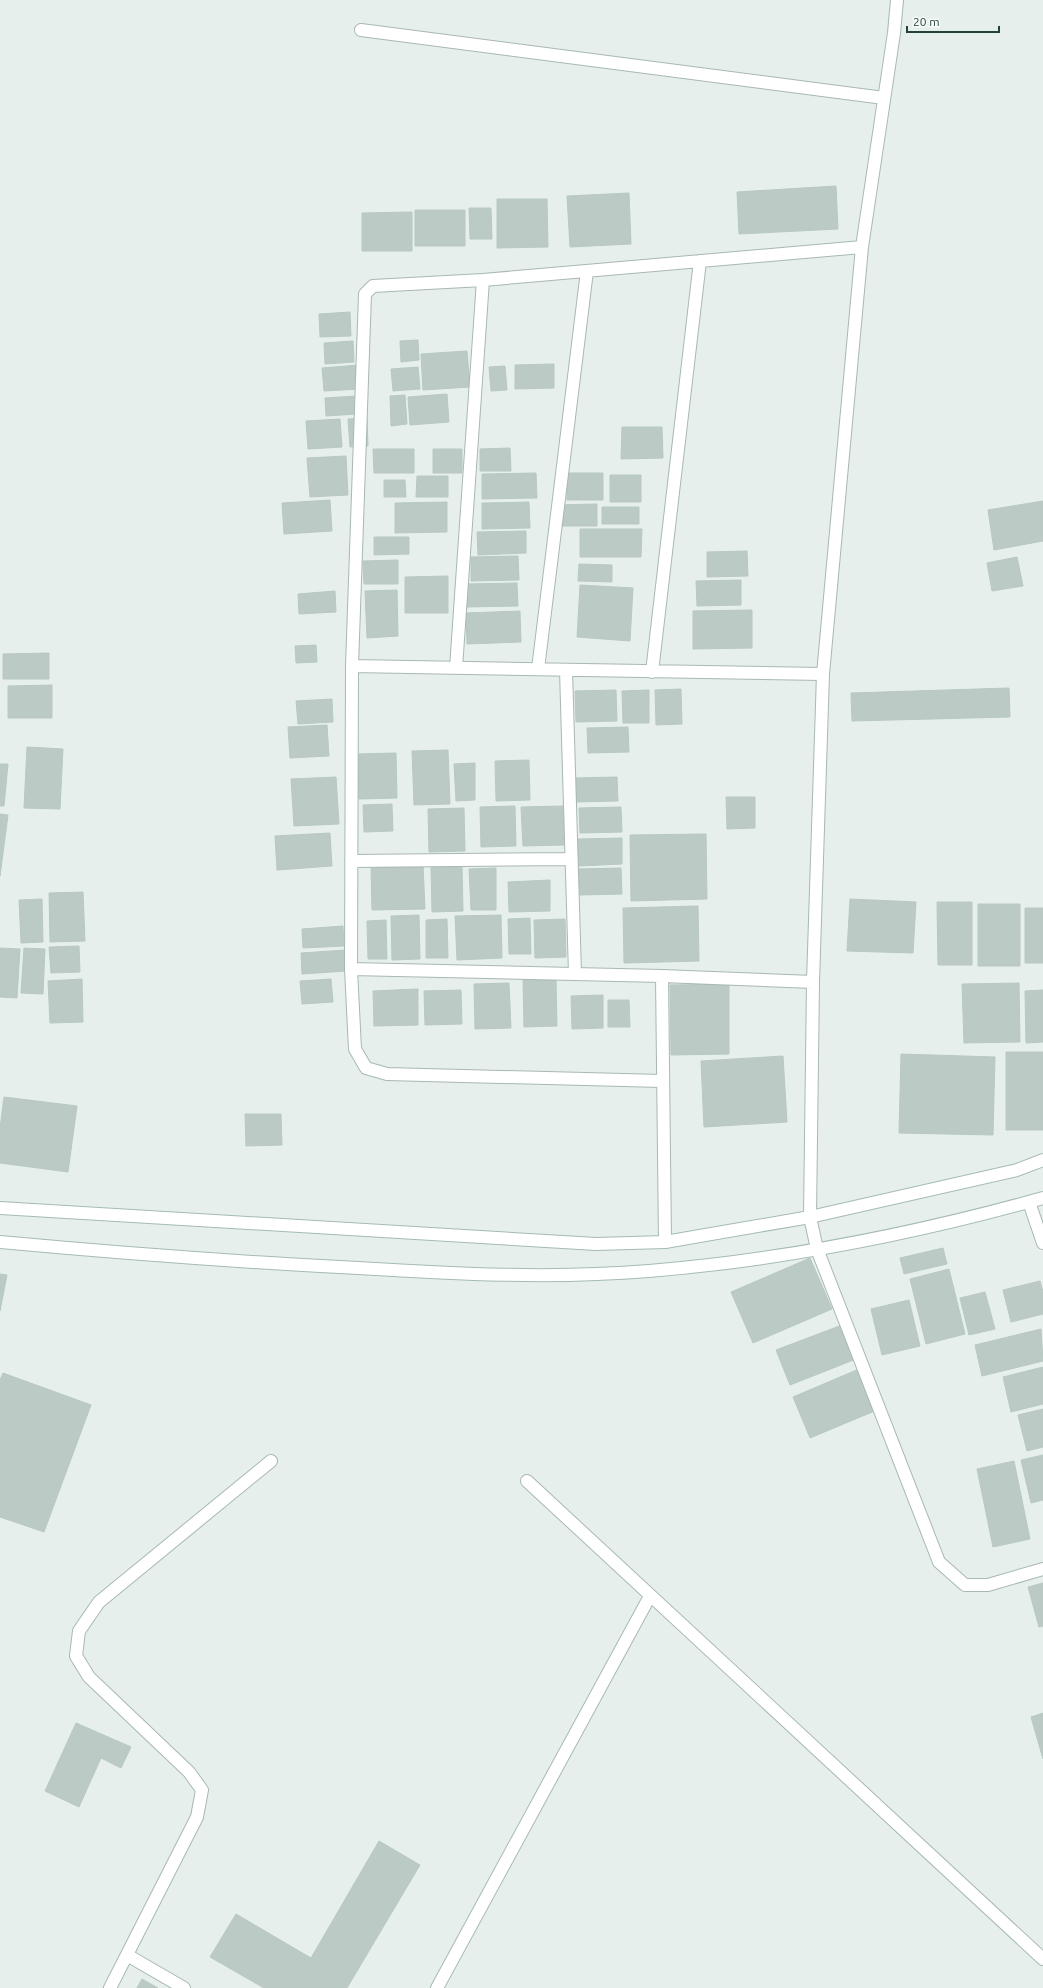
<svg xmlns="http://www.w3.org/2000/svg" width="1043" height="1988" font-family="Ubuntu,sans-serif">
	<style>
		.building { fill: #bbcac4; stroke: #b8c9c2 }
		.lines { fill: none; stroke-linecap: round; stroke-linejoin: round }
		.service-casing { stroke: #a8b8b2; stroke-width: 14 }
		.minor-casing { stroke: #a8b8b2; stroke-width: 14 }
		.secondary-casing { stroke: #a4bbb3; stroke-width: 14 }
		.service { stroke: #fff; stroke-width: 12 }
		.minor { stroke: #fff; stroke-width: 12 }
		.secondary { stroke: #fff; stroke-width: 12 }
	</style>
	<rect width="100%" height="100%" fill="#e6efeb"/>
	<path class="building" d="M836,186l2,43 -99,5 -2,-42z
		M629,193l2,51 -61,3 -3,-51z
		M497,199h50l1,48 -51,1z
		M469,208h22l1,31h-22z
		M415,210h50v36h-50z
		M412,212v39h-50v-38z
		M350,312l1,24 -31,1 -1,-23z
		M418,340l1,20 -18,2 -1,-21z
		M353,341l1,21 -29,2 -1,-21z
		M467,351l3,36 -47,3 -2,-36z
		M554,364v24l-39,1v-24z
		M359,365l1,24 -36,2 -2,-23z
		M505,366l2,24 -16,1 -2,-24z
		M418,367l2,22 -27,2 -2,-22z
		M447,394l2,28 -39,3 -2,-28z
		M405,395l2,29 -16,2 -1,-30z
		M356,396l1,18 -31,2 -1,-18z
		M367,418l1,28 -18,1 -2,-28z
		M340,419l2,28 -34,2 -2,-28z
		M622,427h40l1,31 -42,1z
		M510,448l1,23h-31v-22z
		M373,449h41v24h-40z
		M433,449h29v24h-29z
		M346,456l2,39 -38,2 -3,-39z
		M536,473l1,25 -55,1v-25z
		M567,473h36v27h-36z
		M610,475h31v27h-31z
		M417,476h31v21h-32z
		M384,480h21l1,17h-22z
		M330,500l2,31 -48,3 -2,-31z
		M1043,501v40l-49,9 -6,-40z
		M447,502v30l-52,1v-30z
		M529,502l1,26 -48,1v-26z
		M597,504v22h-42v-21z
		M602,507h37v17h-37z
		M580,529h62l-1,28h-61z
		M526,531v22l-48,2 -1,-23z
		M374,537h35v17l-35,1z
		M747,551l1,25 -41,1v-25z
		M518,556l1,24 -48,1v-24z
		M1017,557l6,29 -31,5 -5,-28z
		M398,560v24h-34l-1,-23z
		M579,564l33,1v17l-34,-1z
		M448,576v37h-43v-36z
		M741,580v25l-44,1 -1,-25z
		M517,583l1,23 -52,1 -1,-23z
		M580,585l53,3 -3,53 -53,-4z
		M397,590l1,46 -31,2 -2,-47z
		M335,591l1,21 -37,2 -1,-20z
		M752,610v38l-59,1v-38z
		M520,611l1,31 -54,2 -1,-31z
		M316,645l1,17 -21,1 -1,-17z
		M49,653v26h-46v-25z
		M52,685v33h-44v-32z
		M1009,688l1,29 -158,4 -1,-28z
		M681,689l1,35 -26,1 -1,-35z
		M616,690l1,31 -41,1 -1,-31z
		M649,690v33h-26l-1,-32z
		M332,699l1,23 -35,2 -2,-23z
		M327,725l2,31 -39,2 -2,-31z
		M628,727l1,25 -41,1 -1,-25z
		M27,747l36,2 -3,60 -36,-1z
		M448,750l2,54 -36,1 -2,-54z
		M396,753l1,45 -38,1 -2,-45z
		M529,760l1,40 -34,1 -1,-40z
		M475,763v37l-19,1 -2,-37z
		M0,764h8l-4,42h-4z
		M336,777l3,47 -45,2 -3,-47z
		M617,777l1,24 -43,1 -1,-24z
		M726,797h29v31l-28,1z
		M392,804l1,27 -29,1 -1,-27z
		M515,806l1,40 -35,1 -1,-40z
		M563,806l1,39 -41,1 -2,-39z
		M621,807l1,25 -42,1 -1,-25z
		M464,808l1,43 -36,1 -1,-43z
		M0,814l8,1 -8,61z
		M330,833l2,33 -55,4 -2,-34z
		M706,834l1,65 -76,2 -1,-66z
		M622,838v26l-43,2 -1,-27z
		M423,864l2,45 -53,1 -1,-44z
		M431,867h31l1,44 -31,1z
		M496,868v42h-25l-2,-41z
		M621,868l1,26 -42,1 -1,-26z
		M550,880v31l-41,1 -1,-30z
		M83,892l2,49 -35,1 -1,-49z
		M42,899l1,43 -22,1 -2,-43z
		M850,899l66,3 -3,51 -66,-2z
		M937,902h35v63h-34z
		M978,904h42v62h-42z
		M698,906l1,55 -75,2 -1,-55z
		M1025,908h18v55h-18z
		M419,915l1,44 -28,1 -1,-44z
		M501,915l1,43 -45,2 -2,-44z
		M530,918l1,36h-22l-1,-35z
		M447,919l1,39h-22v-38z
		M565,919l1,38 -31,1 -1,-38z
		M386,920l1,39h-19l-1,-38z
		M343,926l1,20 -41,2 -1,-19z
		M79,946l1,26 -29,1 -2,-26z
		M0,948l20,1 -3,49 -17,-1z
		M24,948l21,1 -2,45 -22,-1z
		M346,950l1,21 -45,3 -1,-21z
		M82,979l1,43 -33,1 -2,-42z
		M331,979l2,23 -31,2 -2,-23z
		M523,980h33l1,46 -33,1z
		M509,983l2,45 -36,1 -1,-45z
		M1019,983l1,59 -56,1 -2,-59z
		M729,984v70l-58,1 -1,-70z
		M418,989v36l-44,1 -1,-35z
		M461,990l1,34 -37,1 -1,-34z
		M1043,990v52l-17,1 -1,-52z
		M603,995v33l-31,1 -1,-33z
		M608,1000h21l1,27h-22z
		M1006,1052h37v78h-37z
		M901,1054l94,3 -2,78 -94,-2z
		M783,1056l4,66 -83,5 -3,-66z
		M4,1097l73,9 -9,66 -68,-9v-35z
		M245,1114h36l1,31 -36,1z
		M943,1248l4,16 -43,10 -4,-16z
		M810,1258l22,51 -79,34 -22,-51z
		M949,1269l16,65 -39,10 -16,-65z
		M0,1274l7,1 -7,36z
		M1040,1281l3,11v22l-32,8 -8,-32z
		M985,1292l10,37 -26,6 -9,-37z
		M909,1300l11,46 -38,9 -11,-46z
		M842,1325l14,34 -66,26 -14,-35z
		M1041,1329l2,32 -61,15 -7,-31z
		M1043,1367v37l-32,8 -8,-35z
		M859,1369l18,41 -67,28 -17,-41z
		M3,1373l88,32 -47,127 -44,-15v-137z
		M1043,1409v38l-16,4 -9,-36z
		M1043,1455v45l-12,3 -10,-43z
		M1014,1461l16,78 -37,8 -16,-78z
		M1043,1583v43l-4,1 -11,-40z
		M1043,1713v46l-12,-42z
		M76,1723l55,24 -10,21 -20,-10 -22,49 -34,-16z
		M379,1841l41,24 -73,123h-83l-54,-31 26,-43 75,44z
		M142,1979l16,9h-21z"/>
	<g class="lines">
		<g class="service-casing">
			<path id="service" d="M361,30l523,68
				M527,1481l516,478
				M127,1955l57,33
				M110,1988l87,-171 5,-27 -13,-18 -100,-95 -13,-21 3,-25 20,-29 172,-141
				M437,1988l213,-392"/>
		</g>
		<g class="minor-casing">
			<path id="minor" d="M897,0l-3,33 -32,214 -39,427 -10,308 -3,235 7,32 122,313 26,23h23l55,-16
				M352,666l471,8
				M456,668l27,-388
				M538,669l49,-398
				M566,670l9,304
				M652,672l48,-411
				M351,861l220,-2
				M351,969l311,7
				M662,1081l-275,-7 -21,-6 -11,-19 -4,-80 1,-303 13,-372 8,-8 110,-6 379,-33
				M1029,1202l14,41
				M665,1242l-3,-266 151,6"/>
		</g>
		<g class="secondary-casing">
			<path id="secondary" d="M0,1208l596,36 69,-2 145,-25 207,-47 26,-10
				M0,1242c119,11 239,20 358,26 97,6 194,11 291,3 133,-11 265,-37 394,-73"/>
		</g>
		<use href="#service" class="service"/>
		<use href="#minor" class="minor"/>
		<use href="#secondary" class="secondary"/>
	</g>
	<path d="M907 26v6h92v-6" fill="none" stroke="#24423a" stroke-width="2"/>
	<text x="913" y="26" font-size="12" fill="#24423a" stroke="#f7fbf9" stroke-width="3" paint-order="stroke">20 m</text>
</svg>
